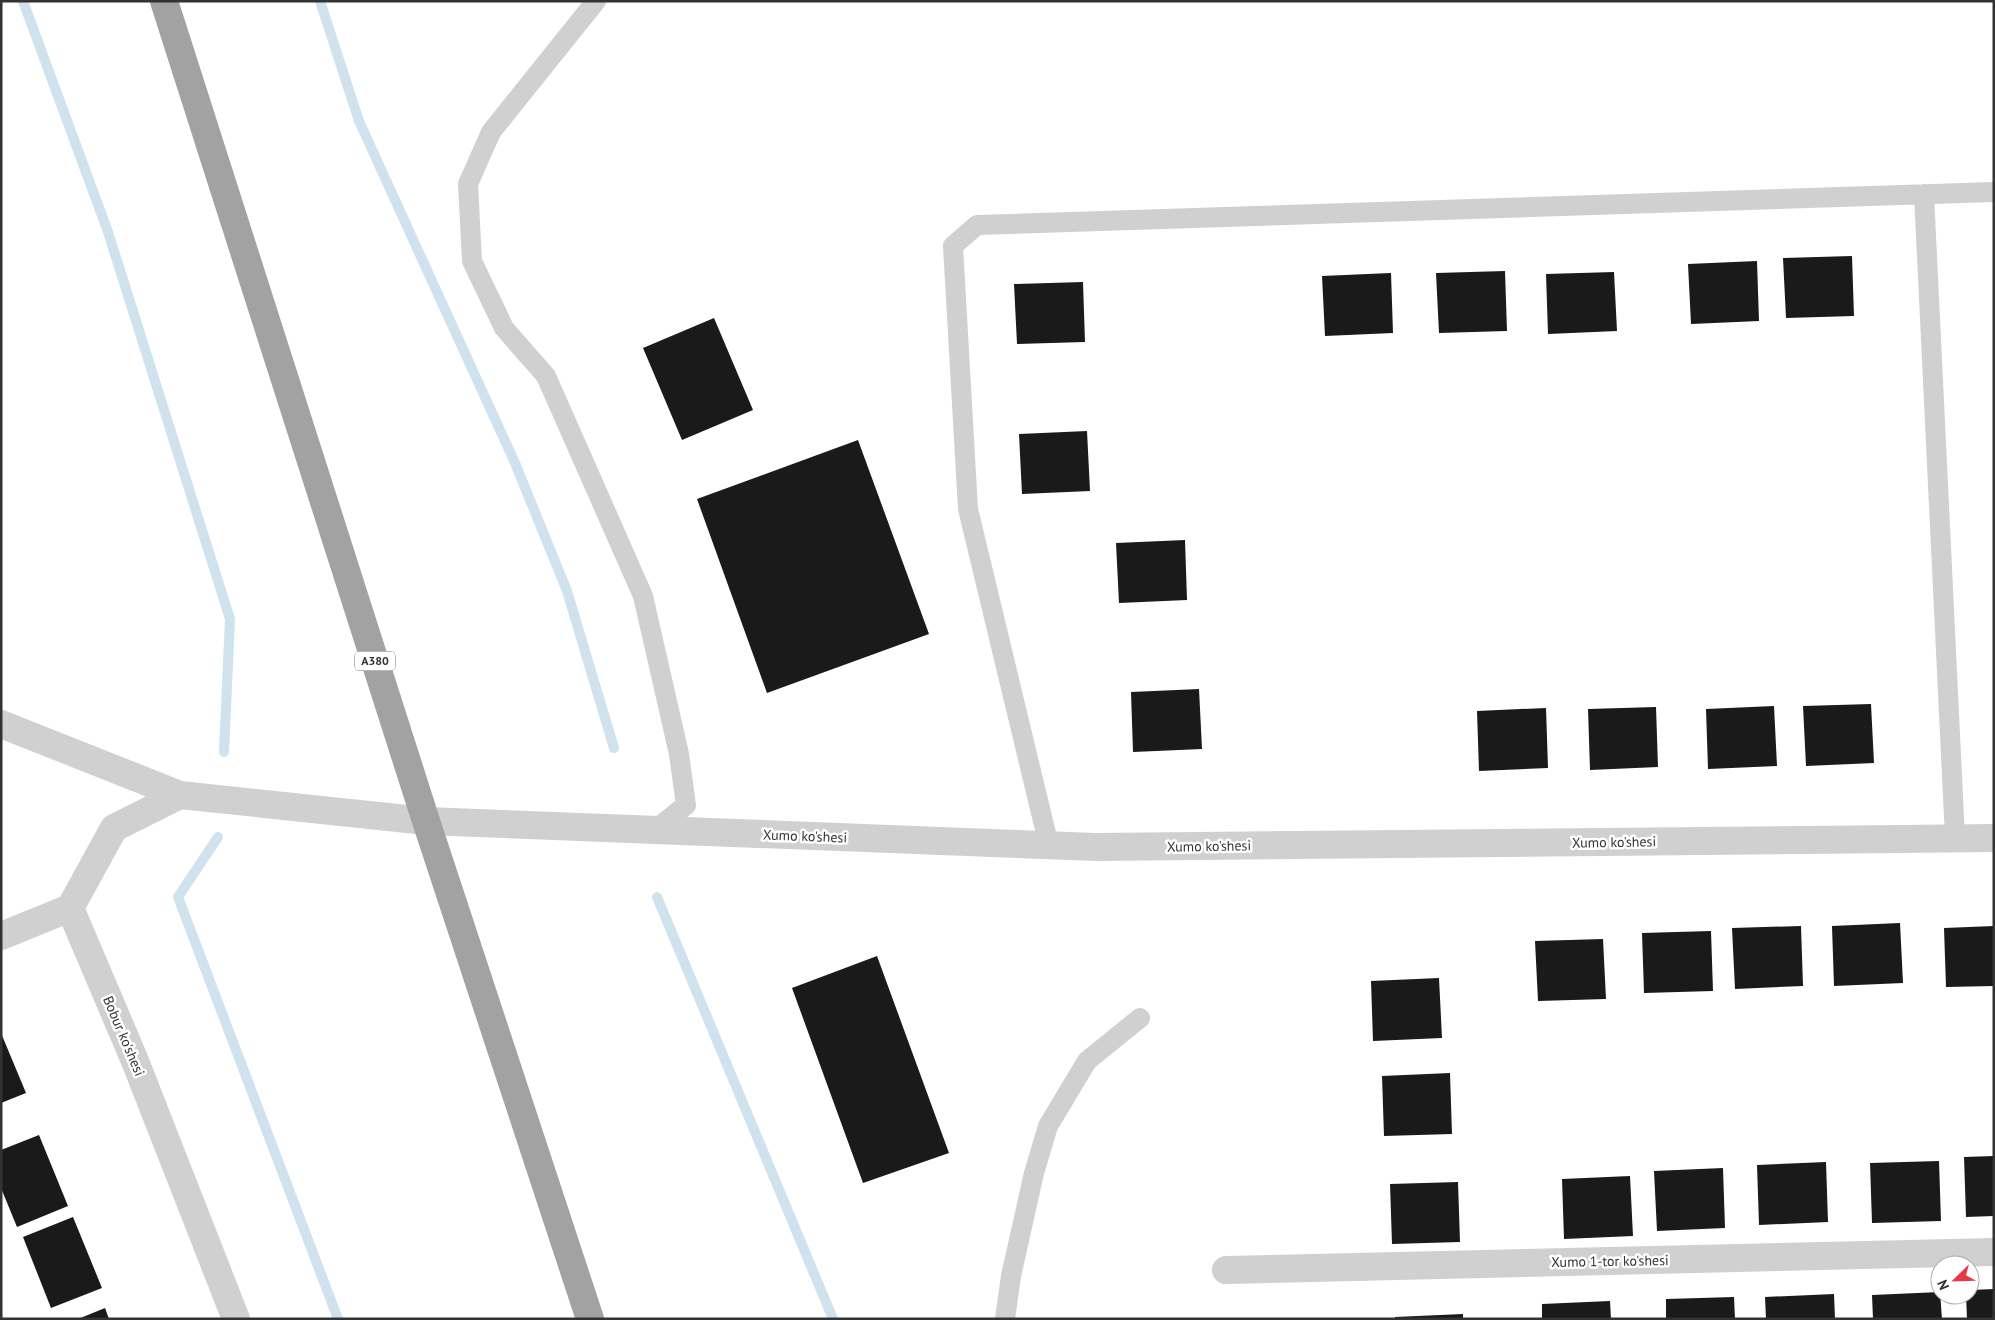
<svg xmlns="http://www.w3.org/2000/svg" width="1995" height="1320" font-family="'PT Sans',sans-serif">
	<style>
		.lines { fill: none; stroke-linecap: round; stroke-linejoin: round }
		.stream { stroke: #cfe2ee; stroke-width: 10 }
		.building { fill: #1a1a1a }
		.service { stroke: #d0d0d0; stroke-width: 20 }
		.minor { stroke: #d0d0d0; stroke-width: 28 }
		.trunk { stroke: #a2a2a2; stroke-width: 28 }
		.labels { text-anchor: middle; stroke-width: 5; stroke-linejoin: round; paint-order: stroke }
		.shield { fill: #fff; stroke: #707070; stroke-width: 1 }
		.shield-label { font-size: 12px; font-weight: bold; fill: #333 }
		.street-label { font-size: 14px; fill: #333; stroke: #fff }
	</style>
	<rect width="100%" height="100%" fill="#fff"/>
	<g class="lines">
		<path class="stream" d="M23,1l85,231 122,387 -6,133
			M320,1l39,120 156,342 52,128 47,157
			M218,837l-40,60 160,422
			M657,897l176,422"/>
	</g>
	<path class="building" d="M1852,256l2,60 -68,2 -3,-60z
		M1757,261l2,60 -68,3 -3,-60z
		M1505,271l2,60 -68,2 -3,-60z
		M1614,272l3,59 -69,3 -2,-60z
		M1391,273l2,60 -68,3 -3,-60z
		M1083,282l2,60 -68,2 -3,-60z
		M714,318l39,92 -71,30 -39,-92z
		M1087,431l3,60 -68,3 -3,-60z
		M858,440l71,194 -162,59 -70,-194z
		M1185,540l2,60 -68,3 -3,-60z
		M1199,689l3,60 -69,3 -2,-60z
		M1871,704l3,59 -68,3 -3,-60z
		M1774,706l3,60 -69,3 -2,-60z
		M1656,707l2,60 -68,3 -2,-61z
		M1546,708l2,60 -69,3 -2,-60z
		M1900,923l3,60 -69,3 -2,-60z
		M1801,926l2,60 -68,3 -3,-61z
		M1994,926v60l-48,1 -2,-59z
		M1711,931l2,60 -69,2 -2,-60z
		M1603,939l3,60 -68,2 -3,-60z
		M877,956l72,197 -86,30 -71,-195z
		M1439,978l3,60 -69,3 -2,-60z
		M1,1033l25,60 -25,10z
		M1450,1073l2,61 -68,2 -2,-60z
		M39,1135l29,71 -51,21 -16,-39v-38z
		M1994,1156v60l-28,1 -2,-60z
		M1939,1161l2,60 -69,2 -2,-60z
		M1826,1162l2,60 -69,3 -2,-60z
		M1723,1168l2,60 -68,3 -3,-60z
		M1630,1176l3,60 -69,3 -2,-60z
		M1458,1182l2,60 -68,2 -2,-60z
		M73,1217l29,71 -51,20 -28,-71z
		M1994,1289v30h-27l-1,-24h4v-5z
		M1940,1292l2,27h-69l-1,-24z
		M1834,1294l1,25h-69l-1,-22z
		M1734,1297l1,22h-69v-20z
		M1610,1301l1,18h-69v-15z
		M105,1308l4,11h-31z
		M1463,1314v5h-68v-2z"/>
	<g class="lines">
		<path class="service" d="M596,1l-105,131 -23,52 4,77 32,67 42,48 97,220 36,158 7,51 -31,25
			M1924,194l31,644
			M1049,846l-81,-337 -15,-263 24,-21 1017,-33
			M1005,1319l6,-43 23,-103 14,-47 39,-65 53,-43"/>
		<path class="minor" d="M1,724l179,71 246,26 670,26 898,-9
			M180,795l-66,33 -44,80 65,153 101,258
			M1,936l69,-28
			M1226,1270l768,-18"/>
		<path class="trunk" d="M164,1l262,820 164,498"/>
	</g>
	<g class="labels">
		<rect class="shield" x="355" y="651.5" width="40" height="19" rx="4"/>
		<g class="shield-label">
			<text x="375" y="665">A380</text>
		</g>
		<g class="street-label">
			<text transform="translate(805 836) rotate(2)" y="5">Xumo ko'shesi</text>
			<text transform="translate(1614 842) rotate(-1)" y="5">Xumo ko'shesi</text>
			<text transform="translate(1209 846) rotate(-1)" y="5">Xumo ko'shesi</text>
			<text transform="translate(124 1036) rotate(67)" y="5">Bobur ko'shesi</text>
			<text transform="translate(1610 1261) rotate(-1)" y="5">Xumo 1-tor ko'shesi</text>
		</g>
	</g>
	<rect width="1995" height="1320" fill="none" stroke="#333333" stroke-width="5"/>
	<g transform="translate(1955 1280) rotate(247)"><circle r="24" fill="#ffffff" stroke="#adadad"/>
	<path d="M0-4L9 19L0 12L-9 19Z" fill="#e63946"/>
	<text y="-8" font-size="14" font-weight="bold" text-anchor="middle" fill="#333333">N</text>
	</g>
</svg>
